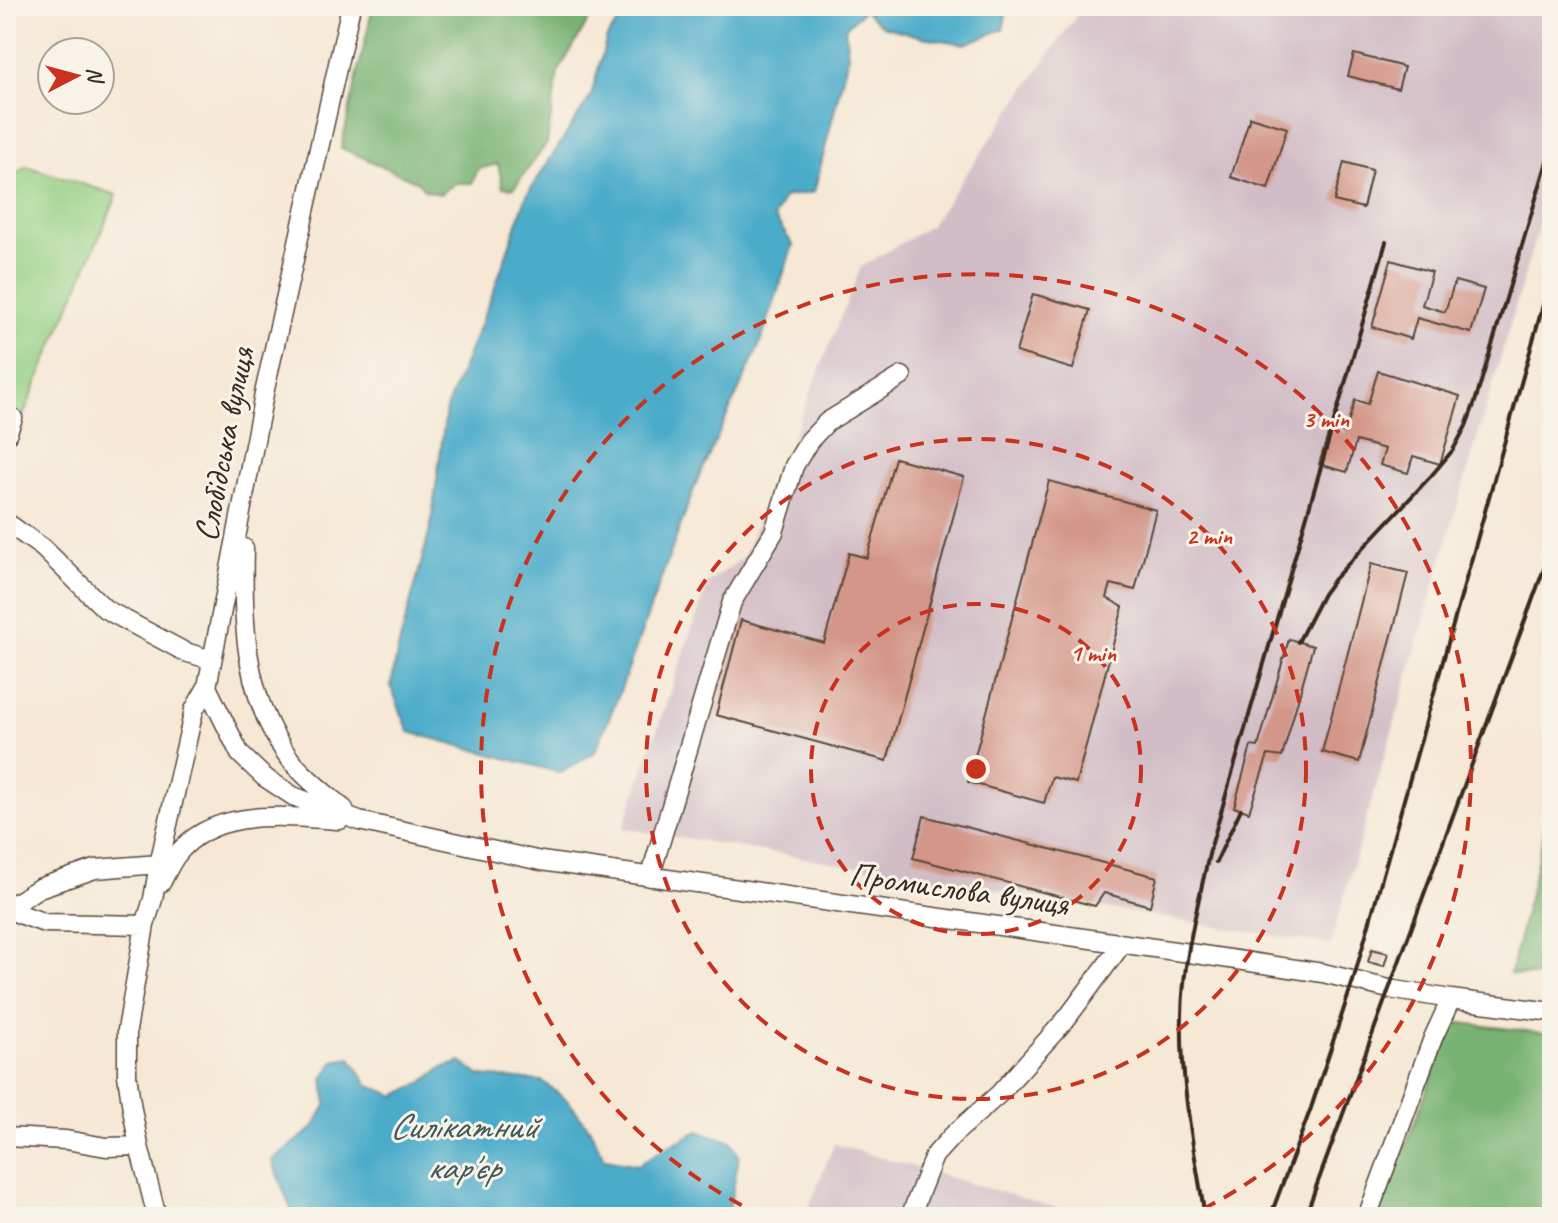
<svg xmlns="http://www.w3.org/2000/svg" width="1558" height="1223" font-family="Caveat,sans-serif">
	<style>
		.industrial { fill: #d2bdc6 }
		.green { fill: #94d084; stroke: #687d51; stroke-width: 2 }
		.forest { fill: #77b272; stroke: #596e48; stroke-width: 2 }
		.water { fill: #4bacca; stroke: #436b74; stroke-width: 2 }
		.building { fill: #d39689 }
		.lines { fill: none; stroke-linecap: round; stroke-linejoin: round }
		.minor-casing { stroke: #574639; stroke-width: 21 }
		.minor { stroke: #fff; stroke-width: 18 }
		.rail { stroke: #3b2a1e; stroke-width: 4 }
		.ring { fill: none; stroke: #c8321e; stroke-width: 4; stroke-dasharray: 14 10 }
		.labels { text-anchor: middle; stroke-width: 6; stroke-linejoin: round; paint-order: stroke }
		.street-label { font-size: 34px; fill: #3b2a1e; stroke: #f7f3e8 }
		.water-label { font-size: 36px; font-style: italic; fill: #41585a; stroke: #f7f3e8 }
		.centre { fill: #c8321e; stroke: #f7f3e8; stroke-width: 4 }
		.ring-label { font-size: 24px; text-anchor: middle; font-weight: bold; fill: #c8321e; stroke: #f7f3e8; stroke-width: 6; stroke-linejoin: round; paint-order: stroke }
	</style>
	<rect width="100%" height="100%" fill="#f7f3e8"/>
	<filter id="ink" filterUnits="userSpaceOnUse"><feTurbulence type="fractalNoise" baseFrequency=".0125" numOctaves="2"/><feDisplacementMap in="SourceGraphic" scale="16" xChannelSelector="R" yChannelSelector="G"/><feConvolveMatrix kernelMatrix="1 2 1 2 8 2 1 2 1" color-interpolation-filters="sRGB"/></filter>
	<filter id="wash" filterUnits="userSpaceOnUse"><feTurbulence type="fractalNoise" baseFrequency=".006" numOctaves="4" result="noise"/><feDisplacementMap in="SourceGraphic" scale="32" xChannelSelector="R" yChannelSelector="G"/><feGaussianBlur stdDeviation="1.8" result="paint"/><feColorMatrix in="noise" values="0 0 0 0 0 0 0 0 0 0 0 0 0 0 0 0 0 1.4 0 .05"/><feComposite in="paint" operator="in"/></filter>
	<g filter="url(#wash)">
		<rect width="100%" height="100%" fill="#f6e8d5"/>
		<path class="industrial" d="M1081,6h471v174l-222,765 -707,-117 85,-245 36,-26 117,-290 69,-41 149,-214z
			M834,1144l254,73h-283z"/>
		<path class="green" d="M26,166l91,29 -95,223 -16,-2v-235z"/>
		<path class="forest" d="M373,6h217v12l-32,54 -11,71 -33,45 -11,-1 -5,-23 -20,5 -6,14h-16l-16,11 -15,-4 -7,-8 -77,-34z
			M1552,789v189l-42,-4 33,-136z
			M1453,1022l99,12v183h-174z"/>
		<path class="water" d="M630,6h378l-5,23 -38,15 -42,-7 -41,-11 -18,-16 -19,18 3,28 -34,136 -30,5 -10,20 19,28 -33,99 -64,139 -77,211 -24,58 -34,21 -152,-41 -18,-45 6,-34 34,-127 15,-117 48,-119 33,-95 64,-99 16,-59z
			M351,1058l17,27 27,11 28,-14 19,-14 19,-6 19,14 62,5 27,21 20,26 16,31 33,6 27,-17 33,-17 33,10 8,15 -11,60 -434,1 -22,-57 40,-31 15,-25 -4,-25 11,-18z"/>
		<g id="blocks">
			<path class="building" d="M1354,54l50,13 -6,22 -50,-13z
				M1250,117l37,11 -19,61 -37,-12z
				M1344,162l28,8 -9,38 -29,-7z
				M1391,260l41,12 -10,33 23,7 10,-31 29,8 -13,44 -54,-15 -6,21 -39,-12z
				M1033,294l57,16 -17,59 -57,-17z
				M1378,371l82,25 -20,68 -27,-8 -5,17 -28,-8 5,-16 -29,-8 -9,31 -28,-8 11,-36 15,5 10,-33 13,4z
				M895,458l69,19 -77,284 -171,-46 25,-95 83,23 25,-90 18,5z
				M1049,481l107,29 -21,80 -24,-6 -4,14 16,9 -47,176 -24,-6 -8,26 -76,-21z
				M1371,564l37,9 -49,189 -37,-10z
				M1289,639l24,7 -31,111 -14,-2 -19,57 -15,-5 17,-61 7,1z
				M924,816l233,61 -7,29 -46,-13 -9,13 -182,-48z
				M1372,949l16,4 -4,13 -16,-4z"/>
		</g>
	</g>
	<g filter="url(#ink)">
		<use href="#blocks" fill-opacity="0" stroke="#574639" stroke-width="2"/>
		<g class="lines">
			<g class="minor-casing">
				<path id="minor" d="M351,6l-86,383 -58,298 33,67 24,23 29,19 66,25 182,40 648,92 134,20 66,16 62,10 101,13
					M6,437l7,-19
					M6,522l37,26 62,61 80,43 27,8
					M244,548c-2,73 0,150 46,211 15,19 36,35 54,50
					M650,877l82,-275 42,-70 20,-66 15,-25 18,-19 75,-46
					M161,883c5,-9 9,-19 15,-27 36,-50 111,-39 164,-36
					M6,909l33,-21 56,-19 64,-5
					M6,909l39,14 100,2
					M6,1137l60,3 40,7 33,-1
					M157,1217l-18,-71 -7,-37 -5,-34v-45l18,-105 8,-26 6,-35 35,-154 13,-23
					M910,1217l24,-61 19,-21 46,-41 68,-76 55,-74
					M1367,1217l66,-179 18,-39"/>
			</g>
			<use href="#minor" class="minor"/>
			<path class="rail" d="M1298,642l25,-48 11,-15 97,-103 22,-26 13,-24 9,-24 77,-257
				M1216,862l25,-53
				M1205,1217c-11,-67 -25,-135 -23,-202 1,-56 16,-111 28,-165l176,-608
				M1270,1217l41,-109 42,-127 199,-708
				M1305,1217l247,-670"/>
		</g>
	</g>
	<g class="ring">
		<circle cx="976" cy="769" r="165"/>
		<circle cx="976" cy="769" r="330"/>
		<path d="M763 1216A495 495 0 1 1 1189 1216"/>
	</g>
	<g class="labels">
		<g class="street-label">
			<text transform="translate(223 444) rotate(-79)" y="12">Слобідська вулиця</text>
			<text transform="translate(959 888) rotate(8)" y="12">Промислова вулиця</text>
		</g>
		<g class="water-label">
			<text x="463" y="1138">Силікатний<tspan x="463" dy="41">кар'єр</tspan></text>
		</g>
	</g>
	<circle cx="976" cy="769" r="12" class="centre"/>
	<g class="ring-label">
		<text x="1326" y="427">3 min</text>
		<text x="1209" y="544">2 min</text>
		<text x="1093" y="661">1 min</text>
	</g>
	<rect width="1558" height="1223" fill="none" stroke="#f7f3e8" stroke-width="32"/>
	<g transform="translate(76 76) rotate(84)"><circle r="38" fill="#f7f3e8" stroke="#aca397" stroke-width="2"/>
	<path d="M0-6L14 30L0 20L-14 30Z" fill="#c8321e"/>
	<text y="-12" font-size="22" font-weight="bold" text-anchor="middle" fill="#3b2a1e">N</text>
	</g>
</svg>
